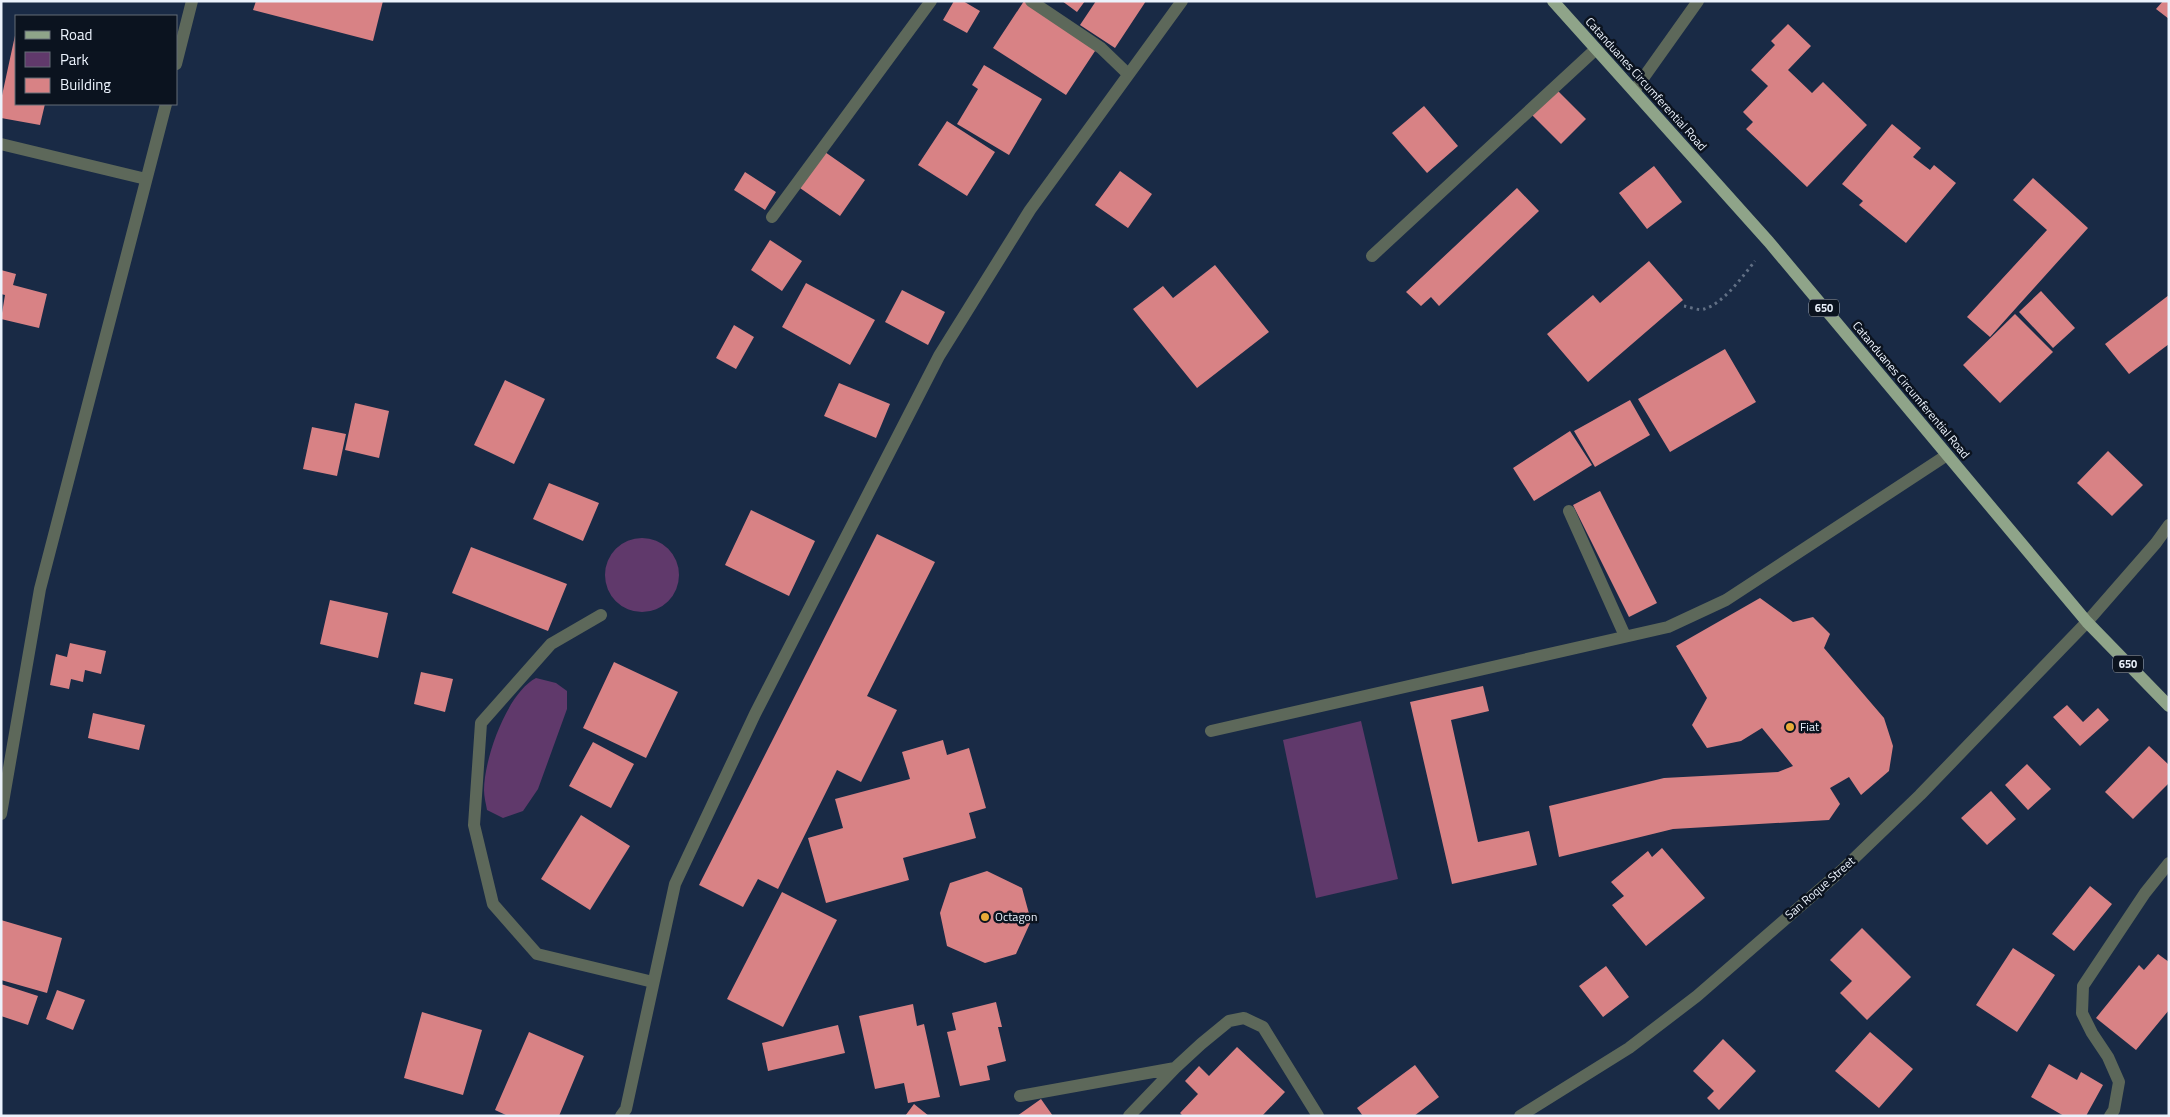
<svg xmlns="http://www.w3.org/2000/svg" width="2170" height="1117" font-family="'Titillium Web',sans-serif">
	<style>
		.green { fill: #60396b }
		.building { fill: #d88285 }
		.lines { fill: none; stroke-linecap: round; stroke-linejoin: round }
		.path { stroke: #627085; stroke-width: 3; stroke-dasharray: 2.5 4; stroke-linecap: butt }
		.service { stroke: #5d685a; stroke-width: 12 }
		.minor { stroke: #5d685a; stroke-width: 12 }
		.primary { stroke: #8fa489; stroke-width: 12 }
		.poi-dot { fill: #e9ab38; stroke: #0b131f; stroke-width: 2 }
		.labels { text-anchor: middle; stroke-width: 5; stroke-linejoin: round; paint-order: stroke }
		.shield { fill: #0b131f; stroke: #a8afba; stroke-width: 1 }
		.shield-label { font-size: 11px; font-weight: bold; fill: #ebf2fc }
		.street-label { font-size: 12px; fill: #ebf2fc; stroke: #0b131f }
		.poi-label { font-size: 12px; fill: #ebf2fc; stroke: #0b131f; text-anchor: start }
	</style>
	<rect width="100%" height="100%" fill="#192a45"/>
	<path class="green" d="M605 575a37 37 0 1 1 74 0a37 37 0 1 1-74 0Z
		M536,678l20,5 11,8v18l-29,80 -15,22 -20,7 -16,-8c-1,-6 -3,-13 -3,-20 0,-31 23,-97 52,-112z
		M1361,721l37,158 -82,19 -33,-158z"/>
	<path class="building" d="M256,1h127l-10,40 -120,-31z
		M954,1h9l17,10 -13,22 -24,-13z
		M1024,1l73,47 -31,47 -73,-47z
		M1062,1h23l-8,11z
		M1096,1h50l-31,47 -35,-23z
		M2163,1h6v18l-13,-10z
		M1788,24l23,22 -23,24 24,23 11,-11 44,43 -60,62 -61,-58 7,-7 -10,-10 25,-26 -17,-16 24,-25 -4,-4z
		M16,31v73h29l-5,21 -39,-7v-18z
		M984,65l58,34 -33,56 -52,-31 21,-35 -6,-4z
		M1557,90l29,29 -25,25 -29,-29z
		M1424,106l34,40 -31,27 -35,-40z
		M947,121l48,31 -28,44 -49,-31z
		M1892,124l29,24 -8,9 17,13 4,-5 22,18 -50,60 -47,-38 4,-4 -21,-17z
		M825,152l40,28 -25,36 -40,-28z
		M1654,166l28,36 -35,27 -28,-36z
		M1120,171l32,23 -24,34 -33,-23z
		M745,172l31,20 -11,18 -31,-20z
		M2033,178l55,50 -98,109 -23,-20 80,-87 -34,-30z
		M1517,188l22,23 -100,95 -8,-9 -10,9 -15,-14z
		M770,240l32,21 -20,30 -31,-21z
		M1649,261l34,39 -95,82 -41,-48 46,-39 7,8z
		M1215,265l54,67 -72,56 -64,-79 30,-23 10,12z
		M1,270l15,4 -3,11 34,9 -8,34 -38,-9 4,-24 -4,-1z
		M806,283l69,37 -25,45 -68,-38z
		M902,290l43,22 -17,33 -43,-23z
		M2041,291l34,37 -22,20 -34,-36z
		M2169,295v49l-40,30 -24,-30z
		M2015,314l38,38 -53,51 -37,-38z
		M734,325l20,12 -18,32 -20,-11z
		M1725,349l31,53 -86,50 -32,-53z
		M505,380l40,19 -31,65 -40,-19z
		M839,383l51,21 -14,34 -52,-22z
		M1630,400l20,35 -55,32 -21,-36z
		M355,403l34,8 -10,47 -34,-8z
		M312,427l34,7 -9,42 -34,-7z
		M1570,431l22,34 -58,36 -21,-33z
		M2108,451l35,34 -31,31 -35,-33z
		M549,483l50,20 -16,38 -50,-22z
		M1600,491l57,112 -28,14 -56,-112z
		M751,510l64,31 -26,55 -64,-31z
		M877,534l58,28 -68,134 30,14 -36,72 -24,-12 -59,119 -20,-10 -15,28 -44,-22z
		M471,547l96,37 -19,47 -96,-38z
		M1760,598l33,24 20,-5 17,17 -6,14 60,70 9,28 -4,25 -28,24 -12,-18 -19,11 10,16 -11,16 -156,9 -114,28 -10,-51 115,-28 114,-6 15,-6 -31,-38 -21,13 -34,7 -15,-23 15,-27 -31,-52z
		M330,600l58,13 -10,45 -58,-14z
		M70,643l36,8 -5,23 -16,-4 -2,12 -12,-3 -2,10 -19,-4 6,-31 11,3z
		M614,662l64,30 -32,66 -63,-30z
		M421,672l32,7 -8,33 -31,-8z
		M1483,686l6,25 -38,9 27,122 51,-11 8,34 -85,19 -42,-182z
		M2067,705l16,17 15,-14 11,12 -29,26 -27,-29z
		M93,713l52,12 -6,25 -51,-12z
		M943,740l4,15 22,-7 17,60 -17,5 7,25 -73,20 6,22 -83,23 -18,-65 35,-10 -8,-29 75,-20 -8,-27z
		M593,742l41,22 -23,44 -42,-22z
		M2149,746l20,19v18l-36,36 -28,-27z
		M2027,764l24,25 -23,21 -23,-25z
		M1991,791l25,28 -29,26 -26,-27z
		M581,815l49,31 -40,64 -49,-31z
		M1662,848l43,50 -59,48 -34,-41 12,-9 -13,-14 37,-31 4,6z
		M987,871l35,17 9,33 -15,33 -31,9 -38,-17 -7,-33 10,-30z
		M2090,886l22,18 -38,47 -22,-17z
		M782,892l55,28 -54,107 -56,-28z
		M1,920l61,18 -15,55 -46,-13z
		M1862,928l49,49 -44,43 -27,-27 12,-12 -22,-21z
		M2013,948l42,27 -38,57 -41,-27z
		M2158,954l11,8v48l-33,40 -40,-32 43,-53 5,5z
		M1606,966l23,31 -26,20 -24,-31z
		M1,984l37,12 -10,29 -27,-9z
		M57,990l28,10 -12,30 -27,-11z
		M996,1002l6,25h-4l8,34 -19,5 3,14 -30,6 -13,-54 9,-2 -4,-17z
		M913,1004l4,22 7,-2 16,73 -32,6 -4,-20 -29,6 -16,-73z
		M422,1012l60,18 -19,65 -59,-17z
		M838,1025l7,28 -77,18 -6,-28z
		M529,1032l55,24 -25,60h-51l-13,-6z
		M1870,1032l43,37 -34,39 -44,-37z
		M1723,1039l33,32 -37,39 -12,-12 7,-7 -21,-20z
		M1237,1047l48,45 -23,24h-79l-3,-3 18,-19 -13,-13 14,-15 10,10z
		M2049,1064l28,16 4,-8 22,13 -17,31h-22l-33,-19z
		M1415,1065l24,32 -25,19h-51l-6,-8z
		M1041,1099l12,17h-36z
		M914,1104l15,12h-24z"/>
	<g class="lines">
		<path class="path" d="M1684,306c6,1 15,5 20,3 19,-5 39,-33 51,-48"/>
		<path class="service" d="M1372,256l224,-207
			M1569,511l56,125
			M601,615l-50,29 -70,79 -7,102 19,79 44,50 116,28
			M1211,731l457,-104 58,-27 221,-145"/>
		<path class="minor" d="M1031,1l70,47 27,26
			M176,64l16,-63
			M1634,91l64,-90
			M1,144l145,35
			M772,217l159,-216
			M1,814l39,-225 126,-485
			M1020,1096l155,-28
			M621,1116l5,-7 49,-225 80,-170 184,-358 91,-146 152,-209
			M1129,1116l46,-48 26,-24 28,-23 15,-3 19,9 55,89
			M1520,1116l109,-68 68,-52 145,-126 78,-75 167,-173 69,-79 13,-18
			M2110,1116l4,-6 5,-28 -11,-25 -16,-24 -10,-20 1,-27 62,-93 24,-30"/>
		<path class="primary" d="M1553,1l216,241 318,380 82,84"/>
	</g>
	<g class="poi-dot">
		<circle cx="1790" cy="727" r="5"/>
		<circle cx="985" cy="917" r="5"/>
	</g>
	<g class="labels">
		<g class="shield">
			<rect x="1809" y="299.5" width="30" height="17" rx="4"/>
			<rect x="2113" y="655.5" width="30" height="17" rx="4"/>
		</g>
		<g class="shield-label">
			<text x="1824" y="312">650</text>
			<text x="2128" y="668">650</text>
		</g>
		<g class="street-label">
			<text transform="translate(1646 84) rotate(48)" y="4">Catanduanes Circumferential Road</text>
			<text transform="translate(1911 390) rotate(50)" y="4">Catanduanes Circumferential Road</text>
			<text transform="translate(1820 888) rotate(-41)" y="4">San Roque Street</text>
		</g>
		<g class="poi-label">
			<text x="1800" y="731">Fiat</text>
			<text x="995" y="921">Octagon</text>
		</g>
	</g>
	<rect width="2170" height="1117" fill="none" stroke="#ebf2fc" stroke-width="5"/>
	<rect x="15" y="15" width="162" height="90" fill="#0b131f" stroke="#656c77"/>
	<rect x="25" y="31" width="25" height="8" fill="#8fa489" stroke="#656c77"/>
	<text x="60" y="40" font-size="15" fill="#ebf2fc">Road</text>
	<rect x="25" y="52" width="25" height="15" fill="#60396b" stroke="#656c77"/>
	<text x="60" y="65" font-size="15" fill="#ebf2fc">Park</text>
	<rect x="25" y="78" width="25" height="15" fill="#d88285" stroke="#656c77"/>
	<text x="60" y="90" font-size="15" fill="#ebf2fc">Building</text>
</svg>
